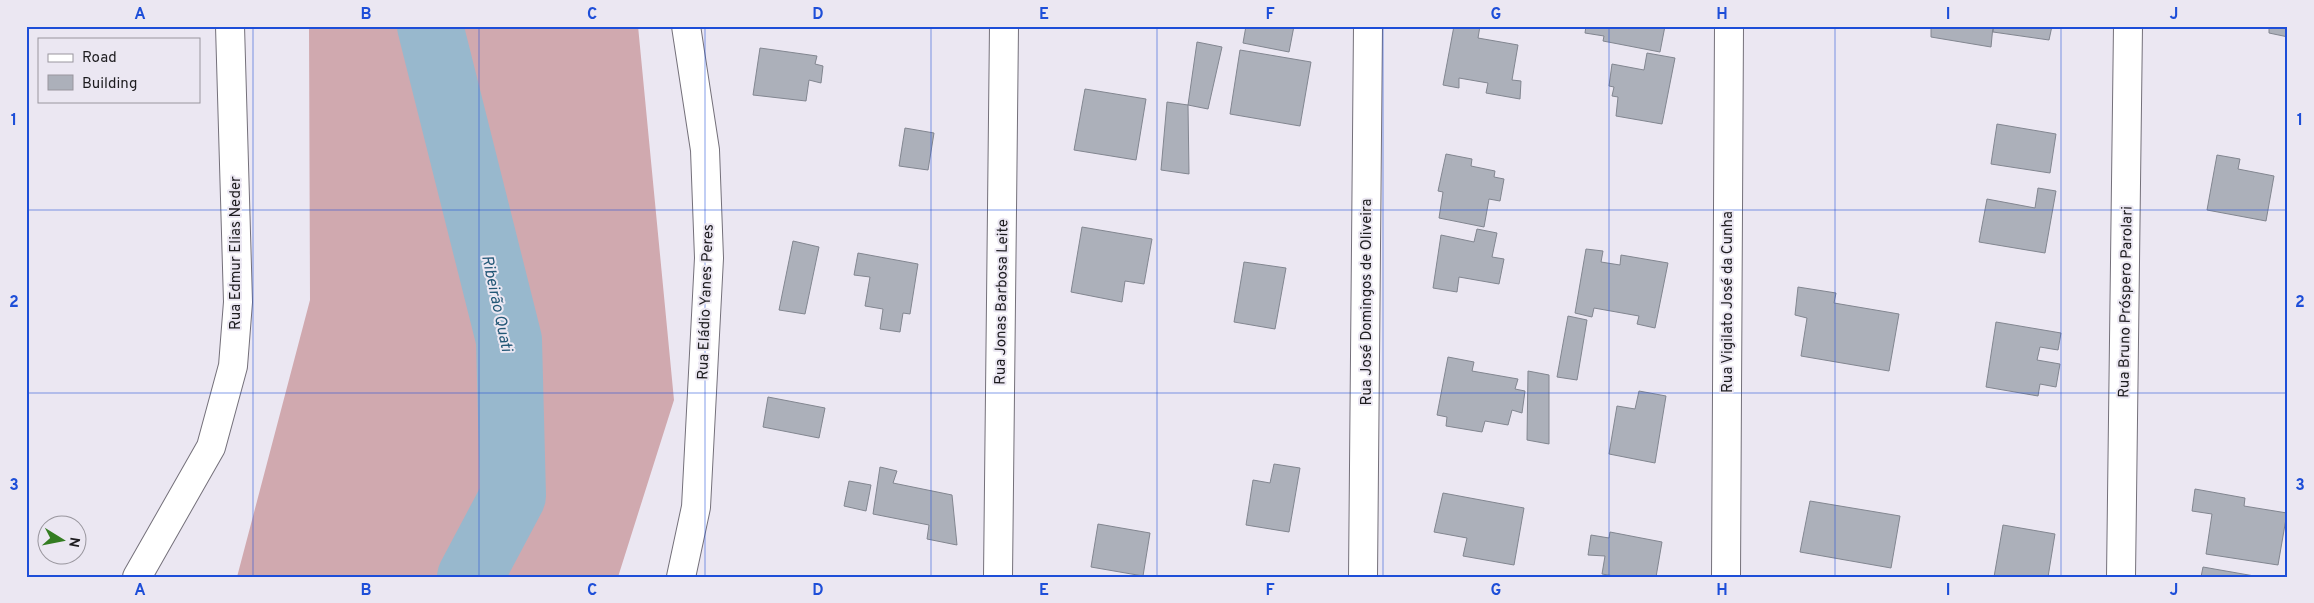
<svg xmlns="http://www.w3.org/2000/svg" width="2314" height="603" font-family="Overpass,sans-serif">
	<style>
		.forest { fill: #d0a9af }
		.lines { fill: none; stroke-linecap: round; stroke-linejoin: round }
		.river { stroke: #98b8cd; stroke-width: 66 }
		.building { fill: #acb0ba; stroke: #828690 }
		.minor-casing { stroke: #74707a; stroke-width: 30 }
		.minor { stroke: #fff; stroke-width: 28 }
		.grid { fill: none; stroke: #1d4ed8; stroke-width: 1; stroke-opacity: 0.55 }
		.labels { text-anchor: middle; stroke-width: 4; stroke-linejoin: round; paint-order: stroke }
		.street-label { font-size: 15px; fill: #1d1c1f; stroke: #ebe7f2 }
		.water-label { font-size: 16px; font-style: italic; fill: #225776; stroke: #ebe7f2 }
		.neatline { fill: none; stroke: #1d4ed8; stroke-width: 2 }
		.grid-label { font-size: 16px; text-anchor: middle; font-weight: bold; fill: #1d4ed8 }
	</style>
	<rect width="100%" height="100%" fill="#ebe7f2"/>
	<path class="forest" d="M309,26h329l36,374 -56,177h-381l73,-277z"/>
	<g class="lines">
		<path class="river" d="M430,26l79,314 4,156 -43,81"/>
	</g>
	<path class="building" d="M1246,26h48l-5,26 -46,-9z
		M1454,26h26l-2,12 40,7 -6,35 9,1 -1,18 -34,-6 2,-10 -29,-5v10l-16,-3z
		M1586,26h79l-5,26 -57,-11 1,-5 -19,-3z
		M1931,26h62l-2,21 -60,-10z
		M1994,26h58l-3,14 -56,-8z
		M2269,26h19v11l-19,-4z
		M1197,42l25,5 -14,62 -20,-4z
		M760,48l57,8 -2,8 8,2 -2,17 -12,-3 -3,21 -53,-6z
		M1240,50l71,12 -11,64 -70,-12z
		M1647,53l28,5 -13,66 -46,-8 2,-19 -6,-1 2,-9 -5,-1 3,-22 32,6z
		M1085,89l61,10 -10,61 -62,-10z
		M1167,102l21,3 1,69 -28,-4z
		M1997,124l59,10 -6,39 -59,-9z
		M905,128l29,5 -6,37 -29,-4z
		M1446,154l26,5 -1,7 24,5 -1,6 10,2 -4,22 -11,-2 -5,28 -45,-9 4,-26 -5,-1z
		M2217,155l23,4 -2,10 36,7 -8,45 -59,-11z
		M2038,188l18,3 -11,62 -66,-11 8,-43 48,9z
		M1082,227l70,12 -8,45 -19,-3 -3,21 -51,-10z
		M1477,229l20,4 -5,24 12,2 -5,25 -40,-7 -2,15 -24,-4 8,-53 33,7z
		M793,241l26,6 -14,67 -26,-4z
		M1586,249l17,2 -2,11 19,3 1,-10 47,8 -13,65 -18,-4 2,-8 -45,-8 -2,9 -17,-4z
		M858,253l60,11 -8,50 -7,-1 -3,19 -20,-3 3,-20 -18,-3 5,-29 -16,-2z
		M1244,262l42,6 -11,61 -41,-7z
		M1798,287l38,6 -2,10 65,11 -10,57 -88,-15 6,-38 -12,-3z
		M1568,316l19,4 -10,60 -20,-3z
		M1996,322l65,11 -3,17 -18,-3 -3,13 23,4 -4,23 -16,-3 -2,12 -52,-9z
		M1448,357l26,5 -2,9 46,8 -3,10 10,2 -3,22 -10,-3 -4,15 -23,-4 -3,11 -36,-6 1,-9 -10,-2z
		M1528,371l21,4v69l-22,-4z
		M1639,391l27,5 -11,67 -46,-9 8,-48 18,3z
		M768,397l57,11 -6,30 -56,-11z
		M1274,464l26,4 -11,64 -43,-7 7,-45 17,3z
		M880,467l17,4 -4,12 59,12 5,50 -30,-6 2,-14 -56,-11z
		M849,481l22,4 -5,26 -22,-5z
		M2195,489l50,9 -1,8 43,7 -9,52 -72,-11 6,-40 -20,-3z
		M1443,493l81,15 -10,57 -51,-9 4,-18 -33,-6z
		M1810,501l90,15 -9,52 -91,-16z
		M1098,524l52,9 -7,43 -52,-9z
		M2003,525l52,9 -7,43h-54z
		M1610,532l52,10 -6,35h-36l-18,-3 3,-18 -17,-1 3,-20 18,3z
		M2203,567l57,10h-59z"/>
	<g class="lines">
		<g class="minor-casing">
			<path id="minor" d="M137,577l74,-130 22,-81 5,-64 -8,-276
				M681,577l15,-70 13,-249 -4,-108 -19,-124
				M998,577l6,-551
				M1363,577l5,-551
				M1726,577l3,-551
				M2121,577l7,-551"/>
		</g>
		<use href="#minor" class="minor"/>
	</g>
	<path class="grid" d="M253,26v551M479,26v551M705,26v551M931,26v551M1157,26v551M1383,26v551M1609,26v551M1835,26v551M2061,26v551M26,210h2262M26,393h2262"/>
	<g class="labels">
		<g class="street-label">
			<text transform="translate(235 253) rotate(-90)" y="5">Rua Edmur Elias Neder</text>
			<text transform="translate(705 302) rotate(-88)" y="5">Rua Eládio Yanes Peres</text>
			<text transform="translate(1001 302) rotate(-89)" y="5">Rua Jonas Barbosa Leite</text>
			<text transform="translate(1366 302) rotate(-90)" y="5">Rua José Domingos de Oliveira</text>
			<text transform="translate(1727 302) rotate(-90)" y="5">Rua Vigilato José da Cunha</text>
			<text transform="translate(2125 302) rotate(-89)" y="5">Rua Bruno Próspero Parolari</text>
		</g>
		<g class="water-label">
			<text transform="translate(498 303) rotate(78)" y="6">Ribeirão Quati</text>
		</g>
	</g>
	<rect width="2314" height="603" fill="none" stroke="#ebe7f2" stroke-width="55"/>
	<rect x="38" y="38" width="162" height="65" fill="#ebe7f2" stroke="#99969e"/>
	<rect x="48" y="54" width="25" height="8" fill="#ffffff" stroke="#99969e"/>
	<text x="82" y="62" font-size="15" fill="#1d1c1f">Road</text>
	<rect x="48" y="75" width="25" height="15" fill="#acb0ba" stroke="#99969e"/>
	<text x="82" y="88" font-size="15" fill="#1d1c1f">Building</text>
	<g transform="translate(62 540) rotate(100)"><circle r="24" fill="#ebe7f2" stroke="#99969e"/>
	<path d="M0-4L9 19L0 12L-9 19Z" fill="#347d22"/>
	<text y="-8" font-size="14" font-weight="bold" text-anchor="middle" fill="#1d1c1f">N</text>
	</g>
	<rect x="28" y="28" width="2258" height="548" class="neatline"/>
	<g class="grid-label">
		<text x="140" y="19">A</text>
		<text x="366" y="19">B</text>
		<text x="592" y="19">C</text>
		<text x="818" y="19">D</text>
		<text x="1044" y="19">E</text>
		<text x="1270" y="19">F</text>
		<text x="1496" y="19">G</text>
		<text x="1722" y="19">H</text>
		<text x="1948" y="19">I</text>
		<text x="2174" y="19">J</text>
		<text x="14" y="125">1</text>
		<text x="2300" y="125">1</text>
		<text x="14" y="307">2</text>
		<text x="2300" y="307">2</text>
		<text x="14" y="490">3</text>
		<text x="2300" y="490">3</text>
		<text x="140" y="595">A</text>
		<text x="366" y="595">B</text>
		<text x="592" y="595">C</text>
		<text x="818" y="595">D</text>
		<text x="1044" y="595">E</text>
		<text x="1270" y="595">F</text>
		<text x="1496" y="595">G</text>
		<text x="1722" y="595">H</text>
		<text x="1948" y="595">I</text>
		<text x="2174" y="595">J</text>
	</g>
</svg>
